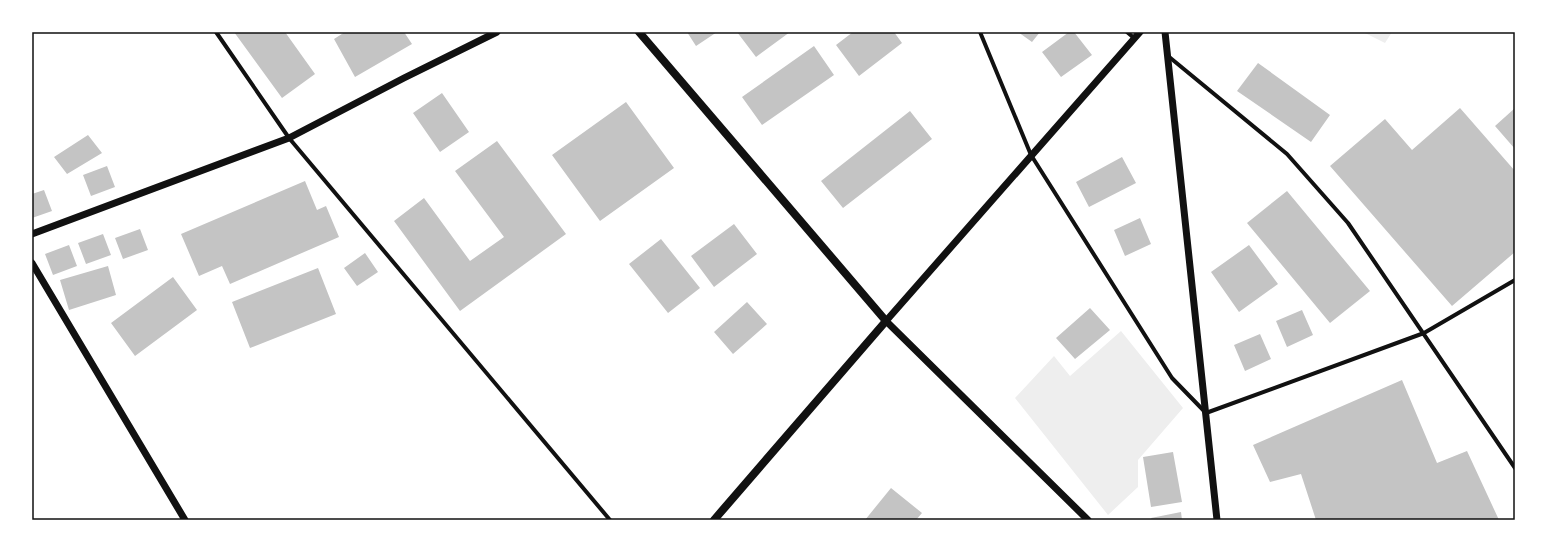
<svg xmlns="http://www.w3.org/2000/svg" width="1547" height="552" font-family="Jost,sans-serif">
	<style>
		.green { fill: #eee }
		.building { fill: #c4c4c4 }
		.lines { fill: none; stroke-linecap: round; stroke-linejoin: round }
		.minor { stroke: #111; stroke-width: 4 }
		.tertiary { stroke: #111; stroke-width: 7 }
		.secondary { stroke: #111; stroke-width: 8 }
		.neatline { fill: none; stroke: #111; stroke-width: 1.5 }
	</style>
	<rect width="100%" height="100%" fill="#fff"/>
	<path class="green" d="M1363,32h29l-7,11z
		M1121,331l62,77 -45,52v27l-30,28 -93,-117 39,-42 16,20z"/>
	<path class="building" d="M234,32h51l30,42 -33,24z
		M345,32h59l8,12 -57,33 -21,-38z
		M687,32h30l-21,14z
		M737,32h53l-34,25z
		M853,32h41l8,11 -43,33 -23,-31z
		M1018,32h22l-8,10z
		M1069,32h5l18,23 -31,22 -19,-25z
		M814,46l20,29 -72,50 -20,-28z
		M1258,63l72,52 -19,27 -74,-51z
		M442,93l27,39 -29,20 -27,-39z
		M626,102l48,66 -74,53 -48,-66z
		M1460,108l55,63v81l-63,54 -122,-140 55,-47 27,31z
		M1515,108v41l-20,-23z
		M910,111l22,28 -89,69 -22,-27z
		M88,135l14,18 -35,21 -13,-17z
		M497,141l69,93 -106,77 -66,-90 30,-23 46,63 34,-24 -49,-66z
		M1122,157l14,26 -47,24 -13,-25z
		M107,166l8,21 -24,9 -8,-21z
		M305,181l12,29 9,-4 13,31 -109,47 -8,-18 -23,10 -18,-42z
		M44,190l8,21 -20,7v-24z
		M1287,191l83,100 -40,32 -83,-100z
		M1140,218l11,26 -26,12 -11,-26z
		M734,224l23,30 -43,33 -23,-31z
		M140,229l8,21 -25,9 -8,-21z
		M103,234l8,21 -25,9 -8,-21z
		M661,239l39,49 -32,25 -39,-49z
		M69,245l8,21 -24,9 -8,-21z
		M1249,245l29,39 -39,28 -28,-40z
		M365,253l13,19 -21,14 -13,-18z
		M108,266l8,29 -47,15 -9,-30z
		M318,268l18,46 -86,34 -18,-46z
		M173,277l24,33 -62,46 -24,-33z
		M747,302l20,22 -34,30 -19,-22z
		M1090,308l20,22 -35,29 -19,-21z
		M1302,310l11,25 -26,12 -11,-26z
		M1260,334l11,25 -26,12 -11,-26z
		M1402,380l35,83 30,-12 32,69h-183l-15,-46 -31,8 -17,-37z
		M1173,452l9,50 -31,5 -8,-50z
		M891,488l31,25 -6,7h-51z
		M1181,512l1,8h-30l-1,-2z"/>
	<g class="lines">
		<path class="minor" d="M216,32l73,106 321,382
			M980,32l51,123 141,223 34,35 218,-80 91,-53
			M1127,32l7,6
			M1168,56l119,98 61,69 167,245"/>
		<path class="tertiary" d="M1165,32l52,488
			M32,234l257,-96 115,-60 93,-46
			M32,263l153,257
			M1088,520l-202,-199 254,-289"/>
		<path class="secondary" d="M639,32l247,289 -172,199"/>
	</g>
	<rect width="1547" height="552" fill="none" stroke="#ffffff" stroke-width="66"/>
	<rect x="33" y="33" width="1481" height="486" class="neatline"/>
</svg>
